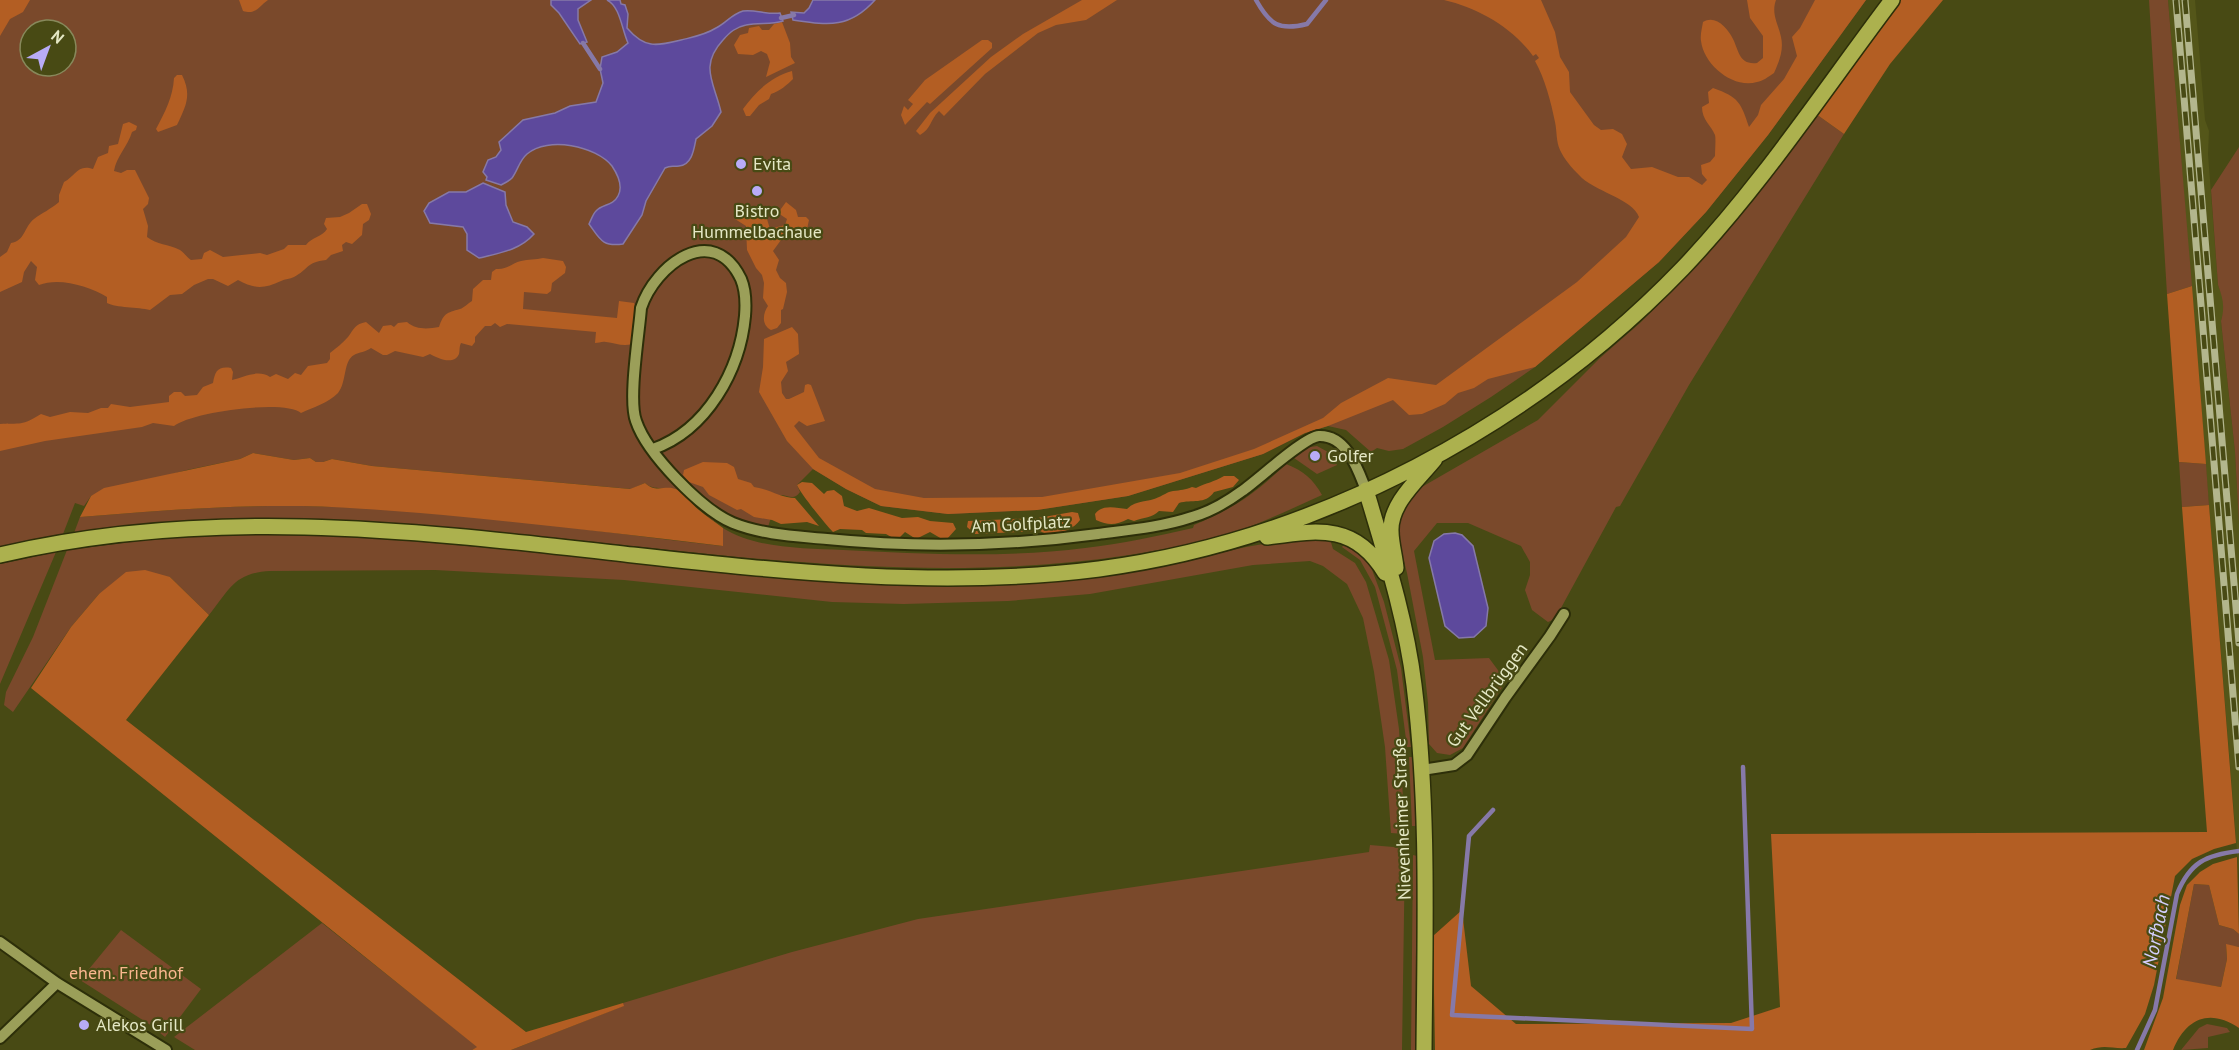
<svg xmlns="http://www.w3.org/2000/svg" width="2239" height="1050" font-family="'PT Sans',sans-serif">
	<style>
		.built { fill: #545619 }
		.green { fill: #7a492b; fill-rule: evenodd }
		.forest { fill: #b35e23 }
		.water { fill: #5d499c; stroke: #8679a8; stroke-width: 1.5 }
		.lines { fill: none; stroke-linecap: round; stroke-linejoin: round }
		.stream { stroke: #8679a8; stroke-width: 4.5 }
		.minor-casing { stroke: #2d2f09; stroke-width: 14 }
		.major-casing { stroke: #2d2f09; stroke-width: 18 }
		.minor { stroke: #9b9f59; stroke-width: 10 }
		.major { stroke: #acb14e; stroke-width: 15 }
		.rail-casing { stroke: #b3b68d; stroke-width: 7 }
		.rail { stroke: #484a14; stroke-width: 4.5; stroke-dasharray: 14; stroke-linecap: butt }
		.poi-dot { fill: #b8abf7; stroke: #484a14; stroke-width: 2 }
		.labels { text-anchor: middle; stroke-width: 4.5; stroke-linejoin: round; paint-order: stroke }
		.poi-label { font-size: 18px; fill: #e5e8c5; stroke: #484a14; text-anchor: start }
		.street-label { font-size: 18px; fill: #e5e8c5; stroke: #484a14 }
		.park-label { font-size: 18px; fill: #fab68e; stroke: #484a14 }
		.water-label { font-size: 20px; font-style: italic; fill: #d4cefc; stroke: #484a14 }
	</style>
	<rect width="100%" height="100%" fill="#484a14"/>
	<path class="built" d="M2168,0h27l10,120 4,11 -1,23 10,131 5,12 1,13 -3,11 14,131 4,72v352z"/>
	<path class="green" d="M0,0h1866l-98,135 -62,77 -47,50 -124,105 -44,30 -48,30 -40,22 -14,2 -12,-3 -6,4 -25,-22 -18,-4 -23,7 -42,21 -135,42 -91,14 -89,4 -67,-8 -35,-17 -33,-20 -16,16 3,7c-7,10 -12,2 -22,3l-10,32 -25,-6 -21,-10 -8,10c-13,-10 -24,-23 -38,-30 -10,-6 -21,1 -31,-8l-14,6 -259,-23 -40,-7 -9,3h-7l-6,-4 -16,2 -41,-7 -13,6 -53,11 -96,26 -7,10 -9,-3 -12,31 -63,13zM30,30h36v36h-36z
		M2149,0h19l24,286 -25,8z
		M1816,114l28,20 -155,251 -69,121 -4,1 -61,112 -7,3 -16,-12 -7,-20 5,-15v-13l-9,-16 -53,-23h-31l-23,28 21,109 54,-2 17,23 -43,67 -13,7 -13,-2 -8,-9 -1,-41 -5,-46 -16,-84 -9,-36 2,-16 8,-19 12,-14 118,-68 62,-62 40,-35 41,-41 42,-47z
		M2239,147v377l-4,-72 -14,-131c4,-14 2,-23 -3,-36l-7,-95z
		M1317,446l11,6 9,13 -20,9 -23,-16 10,-10z
		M2179,462l27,2 3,41 -27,2z
		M1286,464c18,7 27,15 36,31 -35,16 -69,32 -106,43 -28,8 -58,12 -87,17 -137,21 -274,13 -411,0 -215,-21 -429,-55 -644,-22l6,-16c74,-6 147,-12 222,-11 141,2 281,24 420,40l1,-18c33,21 81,20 120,22 78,4 165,8 242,-2 37,-4 72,-12 108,-20l1,-3c40,-17 61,-31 92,-61z
		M261,534c231,3 458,49 689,51 69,1 139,-6 208,-18 30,-5 59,-14 88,-20 24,-5 50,-7 75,-9l9,1 3,10 22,14 11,19 23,78 10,69 6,105 -14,-1 -6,-86 -11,-75 -11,-54 -16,-34 -24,-18 -13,-5 -57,4 -163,29 -82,7 -104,3 -72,-2 -208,-22 -189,-10 -165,1c-36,2 -40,18 -61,44l-39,-38 -71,17 -28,33 -58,85 -9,-7 2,-13 27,-55 34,-87 95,-12z
		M1345,543l18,13 8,11 13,35 17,66 10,79h-4l-10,-77 -22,-83 -15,-27 -18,-13z
		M56,552l-56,132v-120z
		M1409,757h4l4,69h-5z
		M1370,845l35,3 -3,202h-891l112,-44v-3l169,-51 126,-33 451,-67z
		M1413,855l4,1 -2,194h-4z
		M2194,884l15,1 10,40 14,4 6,5v13l-13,-2 1,14 -6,28 -45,-7z
		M322,923l156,124 -6,3h-277l-21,-13z
		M121,930l80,59 -36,48 -16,-13 -69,-44z
		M2207,1024l20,4 3,4 -22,5v11l-27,2 18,-22z"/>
	<path class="forest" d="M0,0h30l-7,12 -13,7 -10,17z
		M239,0h29c-10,7 -12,15 -25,11z
		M1082,0h35l-31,20 -30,5 -18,8 -53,41 -41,42 -5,-5c-9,9 -8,18 -19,24l-4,-4 14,-18 61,-56 32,-23z
		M1444,0h97l14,32 5,25 9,15 1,20 24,33 7,5 12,-1 9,5 5,10 -5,13 9,12 21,-2 26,10h11l13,8 5,-5 -5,-6 -1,-9 9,-3 5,-6c0,-5 1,-17 0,-21 -4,-10 -13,-15 -13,-28l7,-4 -1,-11 5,-4c26,9 28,15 36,39l9,-12 3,-10 23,-26 13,-23 -5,-19 8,-9 15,-28h51l-98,135 -62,77 -47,50 -124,105 -47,12 -14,9 -16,5 -13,11 -23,10 -13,1 -16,-15 -65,26 -23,7 -42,21 -135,42 -91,14 -89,4 -67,-8 -35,-17 -33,-20 -26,-28 -28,-49 4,-25 1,-28 28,-12 6,7 1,20 -13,8 2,9 -7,11 1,11 4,6h3l15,-7 1,-7 3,-1 3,1 14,36 -18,5 -8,-5 -5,5 25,32 56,31 49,9 118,-1 138,-24 74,-24 69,-31 18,-15 47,-25 48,7 141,-103 49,-45 13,-20c-6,-18 -46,-26 -60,-42 -7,-7 -15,-16 -19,-25 -4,-8 -3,-19 -5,-28 -4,-20 -10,-43 -20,-61l4,-3 -3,-4 -3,2c-21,-29 -55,-48 -89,-56z
		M1747,0h29c-5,14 2,23 5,37 3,13 -2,25 -7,36 -6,4 -11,8 -17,9 -24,7 -53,-17 -56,-41 -1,-6 1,-13 2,-19 12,-8 25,6 30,17 6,12 6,26 24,24l6,-5v-22l-13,-18z
		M1901,0h42l-53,64 -46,70 -28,-20z
		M782,22l8,21 1,14 4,6 -29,14 4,-15 -3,-8 -6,-3 -8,4 -15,-1 -4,-9 6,-10 8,-2 1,-5 10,-2 3,4h7l5,-6z
		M982,40h6l4,3v5l-62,56 -3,-2 -22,23 -4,-10 3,-9 4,4 5,-6 -5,-4 17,-20z
		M792,71l1,8c-6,6 -13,12 -22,15l-2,5 -10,6 -9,11h-4l-3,-7c12,-17 29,-33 49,-38z
		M177,75h5c10,20 4,31 -5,50l-19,7 -2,-3c9,-17 17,-32 18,-51z
		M129,122l8,4 -1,4 -4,2c-4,14 -16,25 -18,39l7,2 6,-3h8l14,28 -1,6 -5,5 5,17 -1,11c10,8 21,7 33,13 5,3 6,7 11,10l11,-1 2,-6 6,-3 13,7 37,-4 7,2 17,-6 4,-4h18c6,-8 16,-8 21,-16l-3,-5 2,-6 14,-1 9,-4 13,-9h5l4,10 -2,6 -6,4 -1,11 -10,9 -6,-2 -4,3 1,6 -12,4 -5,5c-20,2 -17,9 -32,17 -4,2 -9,2 -13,4 -17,8 -27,8 -43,-1l-10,6 -15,-7h-5l-14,6 -12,9 -12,1 -20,15c-12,-3 -34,-2 -43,-7v-6c-18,-11 -48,-20 -68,-12l-4,-5 2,-13 -6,-6 -7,11 -2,10 -22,10v-35l7,-5 4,-9c14,-2 13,-16 23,-24 8,-6 17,-10 25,-17v-7l5,-13c12,-6 13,-18 29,-13l5,-12 10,-4 1,-7 9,-2 5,-20z
		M786,202l10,8 2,7h8l3,3 -2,9h-12c-2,6 -7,12 -14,11l-8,11 6,9 -3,10 4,8 6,5 1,9 -4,17 -2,1v13l-4,5 -6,2c-10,-5 -8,-17 -3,-24l-5,-8 1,-15 -2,-8 -6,-7 -9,-18 -1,-24 -11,-7 1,-6 14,-2 7,7 10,1 3,10 15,-4 2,-6 -9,-6z
		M543,258l20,3 3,6 -1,6 -13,10 -1,8 -4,3 -23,-2 -1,17 94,9 2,-17 15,2c3,8 0,12 -1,20 -2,7 1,13 -1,21 -9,3 -17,-1 -26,-2 -4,-1 -7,1 -11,1l1,-11 -89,-8 -7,3 -5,-4 -4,3h-6l-10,11v5l-3,4 -11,-3c-2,4 -1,7 -2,11 -5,12 -22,4 -29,0l-7,3 -28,-6 -8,4h-4l-12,-7c-5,4 -12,4 -17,7 -11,6 -7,27 -16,38 -10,10 -24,14 -37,20 -16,-14 -110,-1 -127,13l-21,-3 -11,4 -97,14 -45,10v-27c20,-1 22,2 41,-10l9,3 20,-5 18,1 13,-5h7l3,-4 19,3 39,-5v-6l5,-4h7l4,4 12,-1 6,-8 10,-4c2,-12 5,-17 18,-15l2,4 -1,8c12,-3 26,-11 38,-3l6,-3 12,5 7,-6 6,2 7,-9 19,-3 3,-4v-6c6,-5 13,-10 18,-16 6,-8 7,-13 18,-15l13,11 4,-7 8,-1 3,2 4,-4 9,-1c9,8 21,7 32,5 5,-14 7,-14 21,-18 4,-1 8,-6 12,-8l1,-12 10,-9h8l1,-8 4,-3c11,1 16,-6 25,-8 7,-2 15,-1 22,-3z
		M2192,286l14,178 -27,-2 -12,-168z
		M253,453l41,7 16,-2 6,4h7l9,-3 40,7 258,23 15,-6c10,9 16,4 27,5 12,2 18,15 27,22 7,6 16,12 24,18v18c-93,-11 -187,-22 -280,-31 -47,-4 -94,-8 -141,-9 -74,-1 -148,5 -222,11l11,-21 13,-8 136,-29z
		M703,462l24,1 7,4 4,12 13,4 3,4c15,2 28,11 41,11l24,28 -12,-4 -26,2 -9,-4 -18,-3 -13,-8 -4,1 -28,-15 -6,-8 -14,-5 -6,-7 1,-5z
		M1224,476h10l5,4 -6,7 -19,5c-9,13 -22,7 -35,11l-6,9 -14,-1c-7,7 -15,6 -25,10l-6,-2c-12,6 -19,7 -32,1l-1,-6c7,-10 21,-6 32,-5 10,-10 21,-6 32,-12 5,-2 8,-5 14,-6 8,-1 12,-1 19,-4l4,1c10,-5 18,-6 28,-12z
		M802,482l10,1 12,11 3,-3 7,-1 8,6 2,10 13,5 12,-3 33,10 16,-1 12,4 23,2 3,6 -9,10h-5l-12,-7 -14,7 -11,-7 -6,6h-6l-7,-4 -20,-1 -4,-3 -22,-1 -7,3c-7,-7 -33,-39 -36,-47z
		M2209,505l27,338 -22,6 -22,10 -17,17 -21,109 -9,29 -19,34c-14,1 -22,-4 -36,2h-655l-2,-114 29,-26 9,76 45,38 215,-1 49,-16 -9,-173 436,-2 -25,-325z
		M1072,512l6,1 2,7c-7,11 -29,18 -40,11l-65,3 -8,-7 1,-6 70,-3z
		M145,570l25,7 39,38 -83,105 400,312 97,-29 1,3 -113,44h-39l5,-3 -446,-359 40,-61 28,-33 27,-22z
		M2237,857l2,77 -6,-5 -14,-4 -10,-40 -15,-1 -18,95 45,8 6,-28 -1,-15 13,3v81c-29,-20 -53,-10 -66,22h-29l19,-52 17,-93 7,-20 13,-13 13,-8z"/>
	<path class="water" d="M551,0h40l-13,9v11l9,22 -7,2 -21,-31 -8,-8z
		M607,0h13l1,4 4,1 3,9 -1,14c18,21 29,18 54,12 12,-3 24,-5 35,-12 10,-5 16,-14 27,-17 11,-2 25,4 37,2l3,8c-13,4 -24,1 -37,4 -10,2 -16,7 -23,15 -24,26 -9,42 -2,72l-9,14 -16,13c-2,10 -4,26 -17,27 -6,1 -8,-1 -14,2l-19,33 -4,14 -19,29c-21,3 -23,-5 -34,-20 2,-4 4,-10 7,-13 6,-7 17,-5 22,-15 5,-9 0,-21 -6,-30 -16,-20 -64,-30 -85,-12 -8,7 -9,16 -15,24 -3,3 -7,5 -11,7l-15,-5 1,-3 -4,-5 5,-12 8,-3 5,-7 -2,-8 24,-22 32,-7 15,-7 26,-4 7,-19 -3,-14 2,-12 15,-5 11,-9c-6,-13 -8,-37 -21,-43z
		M813,0h62c-26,29 -47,25 -82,20l-2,-8 13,1 5,-5z
		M483,183l22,9 1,13 7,17 14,5 7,7c-14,16 -34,19 -55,24l-12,-8v-16l-4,-7 -33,-4 -6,-12 5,-8 20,-11h17z
		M1455,533l7,2 11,11 15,62 -2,18 -12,11 -15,1 -14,-12 -16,-68 5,-17 10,-7z"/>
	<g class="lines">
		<path class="stream" d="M1256,0c14,25 23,31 51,24l19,-24
			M781,18l13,-3
			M583,43l17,26
			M1493,810l-24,26 -17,179 300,14 -9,-262
			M2137,1050l18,-40 22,-116c13,-32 29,-39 62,-43"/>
		<g class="minor-casing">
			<path id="minor" d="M653,449c54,-19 87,-79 92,-133 1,-12 1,-25 -4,-37 -28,-58 -86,-14 -100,29 -2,26 -13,92 -5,113 11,33 66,89 97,102 30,12 63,13 94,16 90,9 182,7 271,-5 31,-4 64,-7 94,-17 18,-5 35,-15 50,-26 16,-11 62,-54 77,-55 28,-1 39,34 47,54
				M1422,770l32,-5 13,-10 38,-57 45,-62 14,-22
				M0,942l57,41 109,67
				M0,1038l57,-55"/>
		</g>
		<g class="major-casing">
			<path id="major" d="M1366,490c19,64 40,129 48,195 15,121 11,243 10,365
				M1267,537c51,-7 88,-14 118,36
				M0,555c213,-50 419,-24 633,0 154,17 311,34 466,14 218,-29 432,-143 584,-301 78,-82 141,-178 209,-268
				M1396,568c-1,-12 -5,-25 -5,-37 -1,-28 28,-52 44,-72"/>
		</g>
		<use href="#minor" class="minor"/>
		<use href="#major" class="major"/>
		<g class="rail-casing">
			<path id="rail" d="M2176,0l63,767
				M2185,0l54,643"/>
		</g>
		<use href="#rail" class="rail"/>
	</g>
	<g class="poi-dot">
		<circle cx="741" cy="164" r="6"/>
		<circle cx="757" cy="191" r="6"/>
		<circle cx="1315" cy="456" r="6"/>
		<circle cx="84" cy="1025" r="6"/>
	</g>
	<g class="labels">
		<g class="poi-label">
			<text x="753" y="170">Evita</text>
			<text x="757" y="217" text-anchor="middle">Bistro<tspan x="757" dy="21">Hummelbachaue</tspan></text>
			<text x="1327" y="462">Golfer</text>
			<text x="96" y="1031">Alekos Grill</text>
		</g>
		<g class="street-label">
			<text transform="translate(1021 524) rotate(-3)" y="6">Am Golfplatz</text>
			<text transform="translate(1487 695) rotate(-54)" y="6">Gut Vellbrüggen</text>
			<text transform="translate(1402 819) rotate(-92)" y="6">Nievenheimer Straße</text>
		</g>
		<g class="park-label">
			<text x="126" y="979">ehem. Friedhof</text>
		</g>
		<g class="water-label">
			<text transform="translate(2156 931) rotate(-79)" y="7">Norfbach</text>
		</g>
	</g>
	<g transform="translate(48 48) rotate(41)"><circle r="28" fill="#484a14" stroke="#87895b" stroke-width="1.5"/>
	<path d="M0-4.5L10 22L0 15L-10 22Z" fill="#b8abf7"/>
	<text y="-9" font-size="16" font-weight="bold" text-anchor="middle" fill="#e5e8c5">N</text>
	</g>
</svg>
